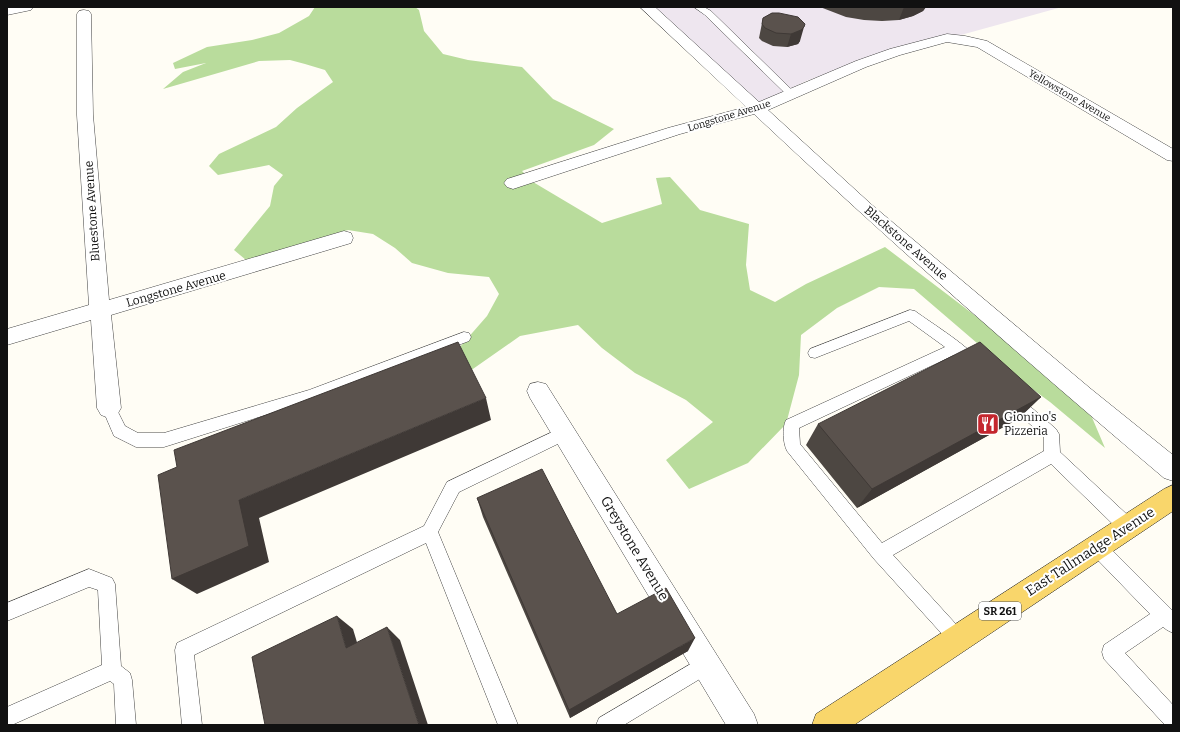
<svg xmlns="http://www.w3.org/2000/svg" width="1180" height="732" font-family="Bitter,serif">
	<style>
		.industrial { fill: #eee6ef }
		.forest { fill: #b9dc9c }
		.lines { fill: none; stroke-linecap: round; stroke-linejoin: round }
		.service-casing { stroke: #444; stroke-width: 1 }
		.minor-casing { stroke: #444; stroke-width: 1 }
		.primary-casing { stroke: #222; stroke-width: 1 }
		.service { fill: #fff; fill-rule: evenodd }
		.minor { fill: #fff; fill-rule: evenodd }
		.primary { fill: #f9d66b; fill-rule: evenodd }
		.wall { fill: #4d4742 }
		.shaded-wall { fill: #3f3936 }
		.building { fill: #5a524d; stroke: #3f3936 }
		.labels { text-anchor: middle; stroke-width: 4; stroke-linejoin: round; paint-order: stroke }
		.far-street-label { font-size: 10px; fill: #111; stroke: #fff }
		.shield { fill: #fff; stroke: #585858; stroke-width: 1 }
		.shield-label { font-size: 11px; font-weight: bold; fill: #111 }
		.street-label { font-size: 12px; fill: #111; stroke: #fff }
		.poi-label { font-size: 12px; fill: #111; stroke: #fff; text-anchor: start }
		.near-street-label { font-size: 14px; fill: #111; stroke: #fff }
	</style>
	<rect width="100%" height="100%" fill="#fffdf5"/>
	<path class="industrial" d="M652,7h410l-112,31 -54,11 -90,32 -48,24z"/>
	<path class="forest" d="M315,7h100l4,3 5,21 19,23 25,6 54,7 31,32 61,30 -20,16 -72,26 11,11 69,41 60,-19 -6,-26 14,-1 30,33 49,14 -3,41 4,25 25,12 31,-18 79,-37 113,86 87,68 20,47 -55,-46 -30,-22 -106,-91 -35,-2 -42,21 -36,27 -2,40 -13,49 -38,39 -59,26 -23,-29 47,-38 -27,-22 -51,-27 -33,-25 -24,-23 -58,11 -50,35 -18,-15 35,-40 12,-22 -10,-17 -41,-4 -36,-10 -17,-15 -22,-14 -25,-4 -102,30 -12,-10 36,-44 4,-20 9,-11 -14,-10 -51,10 -9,-9 10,-12 57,-27 21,-19 36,-26 -8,-12 -20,-6 -15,-4 -31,1 -96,28 20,-17 23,-9 -31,6 -2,-6 34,-16 45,-7 27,-7 30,-17z"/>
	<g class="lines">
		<g class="service-casing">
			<path id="service" d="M694,7h10l7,4 83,81 2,2 -2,2h-6l-83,-81z
				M910,310l5,1c16,12 59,38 67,54l-2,4c-11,4 -18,-7 -26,-14l-155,73 1,16 82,99 162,-92v-14l-37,-34 -2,-4 2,-4 5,-2 5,2 39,34 3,5 1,18 74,69 2,6 -2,6 -6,2 -6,-2 -71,-69 -158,91 71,78 3,6 -3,6 -6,3 -6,-3 -78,-86 -87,-108c-4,-8 -5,-23 -1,-31l159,-73 -36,-26 -94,37 -5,-1 -2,-4 2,-4z
				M464,332l5,1 2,4 -2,4 -153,58 -152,48h-28l-22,-11 -12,-28 2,-4 5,-2 5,2 11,22 13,7h26l145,-43z
				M565,426l5,2 3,5 -3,5 -111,54 -21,40 80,193h-20l-72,-182 -232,112 8,70h-20l-7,-75 2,-7 247,-117 23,-44z
				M1097,539l6,2 70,70v22l-6,-3 -4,-3 -38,26 48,52v20h-8l-61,-66 -2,-7 2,-7 46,-31 -59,-61 -2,-6 2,-6z
				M89,569l23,9 3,6 6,82 9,7 2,7 4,45h-20l-2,-41 -4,-3 -96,43 -7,1v-18l95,-42 -4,-75 -9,-3 -82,34v-18z
				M706,655l7,2 2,7 -2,7 -89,54h-28l3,-7z"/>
		</g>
		<g class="minor-casing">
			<path id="minor" d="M7,7h26l-2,3 -24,5z
				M640,7h15l104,95 97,-41 34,-12 57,-15 18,2 22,5 186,108v12l-6,-1 -190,-113 -30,-5 -47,13 -34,12 -98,43 104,95 219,184 82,66v26l-9,-3c-140,-118 -277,-239 -410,-364l-74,20 -161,53 -6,2 -6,-2 -3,-4 3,-4 161,-51 78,-21z
				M84,10l5,1 2,3 2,101 16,185 235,-69 7,2 2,5 -2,5 -240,72 10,93 -4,7 -8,3 -8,-3 -4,-7 -6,-88 -84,25v-16l82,-24 -12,-190v-101l2,-3z
				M538,382l8,2 208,330 4,11h-32l-196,-327 -3,-7 3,-7z"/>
		</g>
		<g class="primary-casing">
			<path id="primary" d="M1173,485v26l-319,214h-42l4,-11 348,-225z"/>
		</g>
		<use href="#service" class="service"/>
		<use href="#minor" class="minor"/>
		<use href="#primary" class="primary"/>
	</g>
	<path class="wall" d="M820,7h106l-3,4 -10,5 -14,4 -17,1 -18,-1 -18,-3z
		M772,13l28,28 -2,3 -11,3 -14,-1 -11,-5 -3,-3 4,-20z
		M1041,397l-23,22 -161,89 -51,-63 12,-21z
		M477,498l140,116 71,37 -118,67 -87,-201z"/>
	<path class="shaded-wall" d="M904,7h22l-3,4 -10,5 -14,4z
		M804,27l-4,14 -2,3 -11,3 4,-13z
		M1041,397l-23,22 -161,89 15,-19z
		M486,398l5,22 -232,98 10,44 -72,32 -25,-15 67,-79z
		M337,616l16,13 9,30 -16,-11z
		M387,627l13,13 28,85h-9z
		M695,638l-7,13 -118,67 -1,-8z"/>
	<path class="building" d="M772,13h7l19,4 7,7 -1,3 -3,3 -10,4 -15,-1 -11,-5 -3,-4 1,-6z
		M458,342l28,56 -247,102 10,46 -77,33 -14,-104 19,-8 -3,-17z
		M980,342l61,55 -169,92 -54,-65z
		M542,469l75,145 49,-26 29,50 -126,72 -92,-212z
		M337,616l9,32 41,-21 32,98h-154l-13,-68z"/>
	<defs>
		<g id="restaurant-square" transform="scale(1.15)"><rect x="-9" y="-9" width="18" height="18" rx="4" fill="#c4262e" stroke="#fff"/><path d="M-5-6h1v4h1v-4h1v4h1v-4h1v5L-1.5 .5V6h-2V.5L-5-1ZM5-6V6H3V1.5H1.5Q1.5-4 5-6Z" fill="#fff"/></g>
	</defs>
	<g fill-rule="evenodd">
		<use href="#restaurant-square" x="988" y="424"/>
	</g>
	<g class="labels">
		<g class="far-street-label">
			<text transform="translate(1070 95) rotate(30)" y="4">Yellowstone Avenue</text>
			<text transform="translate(729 115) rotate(-17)" y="4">Longstone Avenue</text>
		</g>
		<rect class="shield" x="979" y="602" width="42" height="18" rx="3"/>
		<g class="shield-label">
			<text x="1000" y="615">SR 261</text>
		</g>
		<g class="street-label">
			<text transform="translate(92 211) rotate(-94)" y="4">Bluestone Avenue</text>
			<text transform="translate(906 243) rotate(41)" y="4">Blackstone Avenue</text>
			<text transform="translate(176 289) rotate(-16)" y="4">Longstone Avenue</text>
		</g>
		<g class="poi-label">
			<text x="1004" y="421">Gionino's<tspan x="1004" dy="14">Pizzeria</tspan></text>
		</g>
		<g class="near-street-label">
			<text transform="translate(635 548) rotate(59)" y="5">Greystone Avenue</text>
			<text transform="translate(1090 551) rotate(-33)" y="5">East Tallmadge Avenue</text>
		</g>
	</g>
	<rect width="1180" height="732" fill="none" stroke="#111111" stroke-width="16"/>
</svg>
